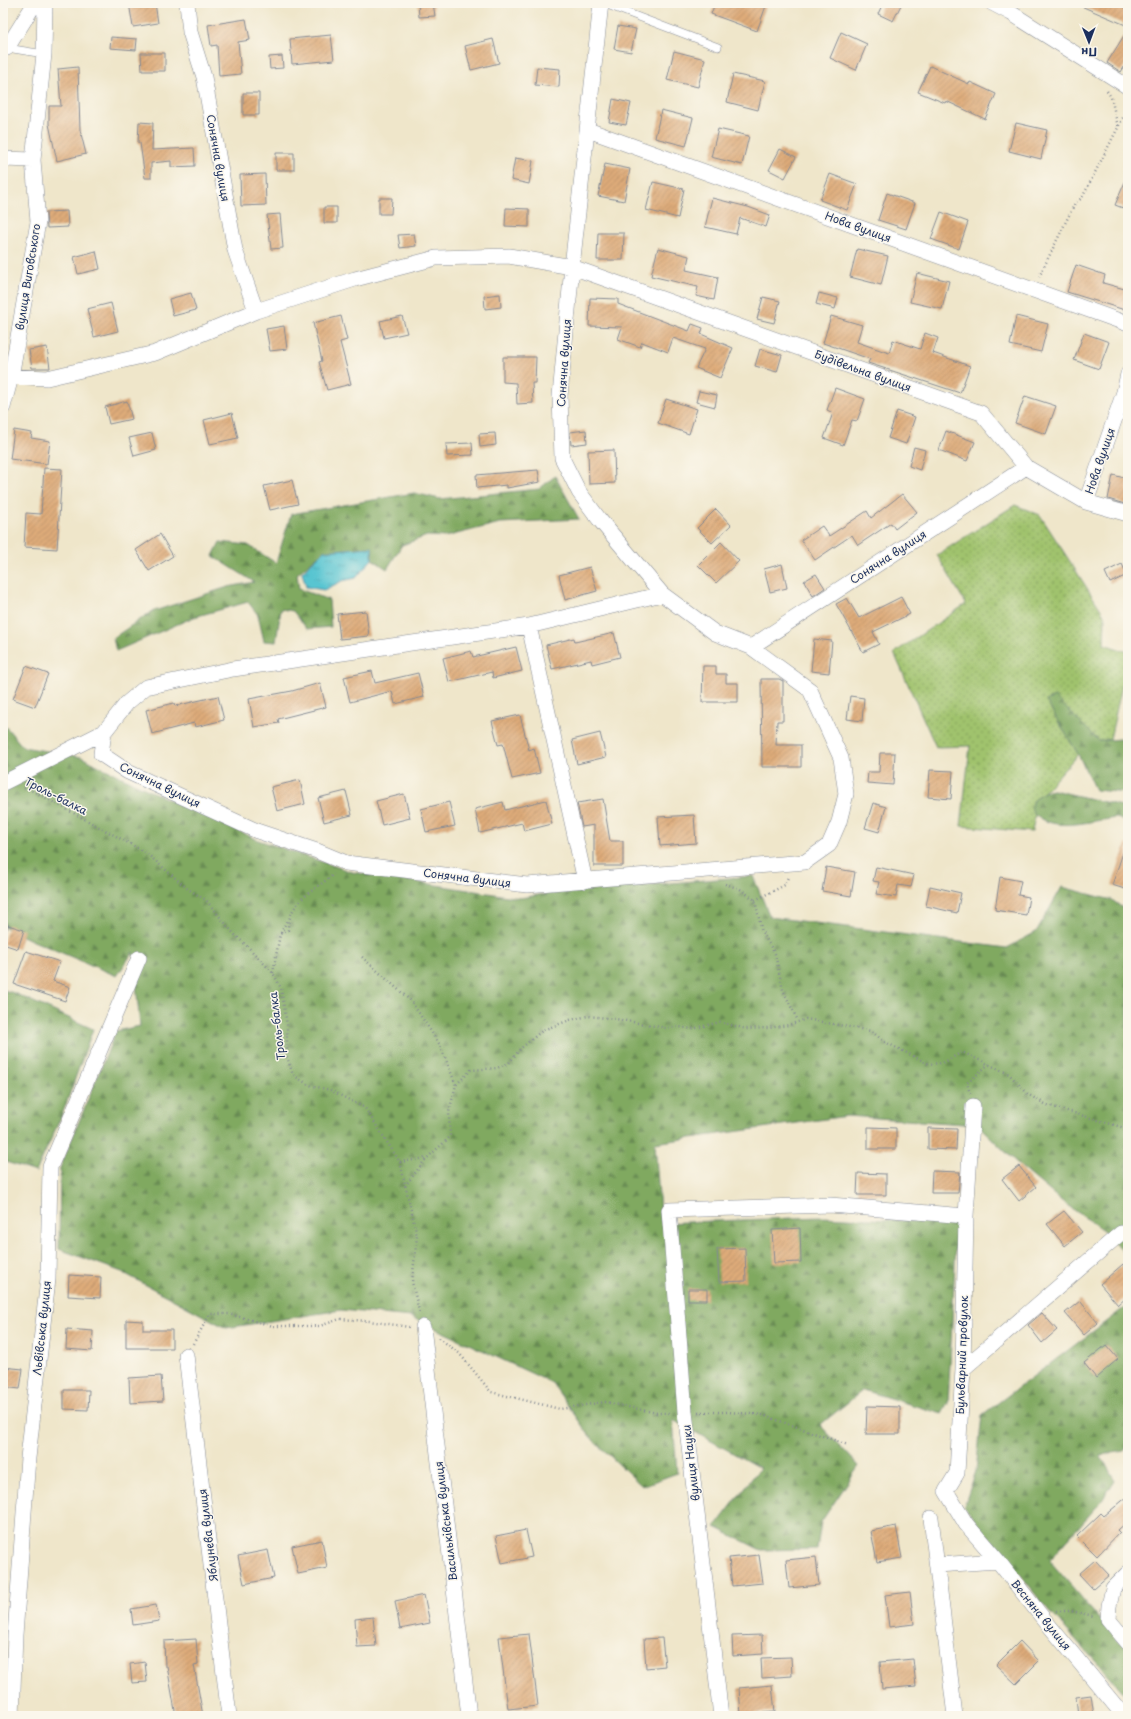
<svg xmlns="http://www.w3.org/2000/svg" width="1131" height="1719" font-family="'Playpen Sans',sans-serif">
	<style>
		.grass { fill: url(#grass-dots); stroke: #5e7966 }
		.forest { fill: url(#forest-firs); stroke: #4e6c5f }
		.water { fill: url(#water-ripples); stroke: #3a7a98 }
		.building { fill: url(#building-hatch) }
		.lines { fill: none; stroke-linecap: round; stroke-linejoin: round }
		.service-casing { stroke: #858a94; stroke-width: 8 }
		.minor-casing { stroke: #858a94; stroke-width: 16 }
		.path { stroke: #858a94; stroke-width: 2.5; stroke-dasharray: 1 3; stroke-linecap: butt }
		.service { stroke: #fff; stroke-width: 7 }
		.minor { stroke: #fff; stroke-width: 15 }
		.labels { text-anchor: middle; stroke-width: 3; stroke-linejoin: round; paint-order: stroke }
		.street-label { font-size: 11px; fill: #1b2f5e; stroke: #fbf7ec }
	</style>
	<defs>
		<pattern id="grass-dots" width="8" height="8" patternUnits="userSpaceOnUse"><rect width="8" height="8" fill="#a0c36d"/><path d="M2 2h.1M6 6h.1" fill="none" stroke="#829f5d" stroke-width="1.8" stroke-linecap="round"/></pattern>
		<pattern id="forest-firs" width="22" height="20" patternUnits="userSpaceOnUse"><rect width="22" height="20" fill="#80a960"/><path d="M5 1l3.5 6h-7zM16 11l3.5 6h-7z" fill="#688a52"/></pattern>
		<pattern id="water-ripples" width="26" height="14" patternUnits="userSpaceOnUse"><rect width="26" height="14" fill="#59c5d1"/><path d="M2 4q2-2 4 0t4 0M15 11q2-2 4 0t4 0" fill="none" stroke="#49a0ad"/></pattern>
		<pattern id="building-hatch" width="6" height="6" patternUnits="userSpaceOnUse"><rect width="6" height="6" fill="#deab79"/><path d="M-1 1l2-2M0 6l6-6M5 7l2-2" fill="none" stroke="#b38c66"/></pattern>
	</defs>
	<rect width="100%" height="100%" fill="#fbf7ec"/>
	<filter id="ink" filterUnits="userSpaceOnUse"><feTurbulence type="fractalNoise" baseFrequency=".025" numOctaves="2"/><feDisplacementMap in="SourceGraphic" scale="8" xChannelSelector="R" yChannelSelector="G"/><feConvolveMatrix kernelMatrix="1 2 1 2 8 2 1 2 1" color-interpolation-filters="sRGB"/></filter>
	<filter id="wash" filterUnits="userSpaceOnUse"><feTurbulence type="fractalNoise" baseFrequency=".012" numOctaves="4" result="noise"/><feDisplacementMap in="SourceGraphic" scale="16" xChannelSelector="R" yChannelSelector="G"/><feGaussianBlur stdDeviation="0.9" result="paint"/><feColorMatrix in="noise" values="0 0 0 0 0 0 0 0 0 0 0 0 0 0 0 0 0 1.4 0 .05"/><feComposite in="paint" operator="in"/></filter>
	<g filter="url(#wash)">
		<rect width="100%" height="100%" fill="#efe6ca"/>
		<path class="grass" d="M1015,505l25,10 65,101 -1,28 24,8v7l-18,80 -11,2 -44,-44 -9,4 32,53 -33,37 -12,10 -1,8 3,7 -3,16 -71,-6 9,-80 -34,1 -42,-94 72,-49 -29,-49z"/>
		<path class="forest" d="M555,476l24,43 -79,4 -55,14 -18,-1 -25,9 -15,24 -15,-10v-12l-48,4 -27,23 2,15 30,11 2,27 -24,2 -14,-18 -12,-2 -5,33 -12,-1 -6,-26 -10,-13 -54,15 -78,34 -3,-13 38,-26 77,-25 26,-5 -41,-26 7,-14 28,3 28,18 15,-49 123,-21 26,6 99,-10z
			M1055,697l44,44 20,-2 9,3v51l-33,-3 -17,-36 -32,-53z
			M3,727l4,1 16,19 58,10 67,33 110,50 94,32 168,26 55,-9 13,1 165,-14 17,41 237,31 29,-16 26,-45 50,13 16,12v345l-25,-27 -39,-27 -43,-36 -43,-42 -131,-9 -192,27 6,80 161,-6 135,6 -9,180 -6,11 -79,-24 -43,35 39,41 -38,56 -4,27 -56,1 -46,-23 45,-59 -87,-48 4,53 -35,13 -51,-48 -39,-55 -141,-66 -70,-7 -115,18 -104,-56 -63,-23 1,-81 56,-137 24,-5 -7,-74 -16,24 -86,-36 -28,-14z
			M1053,790l69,16h6v18c-3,-2 -8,-5 -11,-6 -4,0 -11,2 -15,2 -20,3 -42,9 -61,-1 -20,-9 -4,-28 12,-29z
			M3,990l11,3 79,36 -31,86 -26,57 -33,-11z
			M1128,1305v141l-4,5 -24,4 15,25 -14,22 -52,58 79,91v46l-84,-92 -80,-99 12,-35 6,-56z"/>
		<path class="water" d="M372,547v12l-16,19 -14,3 -18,9 -18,-3 -4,-15 22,-21z"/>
		<g id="blocks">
			<path class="building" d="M129,3h26l3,20 -25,4z
				M418,3h15l2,13 -16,1z
				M715,3h52l-10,28 -46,-17z
				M883,3h19l-9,18 -15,-7z
				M1074,3h39l15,6v17z
				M246,19l4,21 -12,2 3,32 -22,2 -2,-31 -6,1 -3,-21z
				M618,26l18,3 -5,23 -17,-3z
				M1128,29v32l-7,11 -14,-9z
				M841,32l26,12 -11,26 -26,-12z
				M331,35l3,25 -42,4 -2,-25z
				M111,37l26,2 -1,11 -26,-2z
				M493,39l6,24 -28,7 -6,-24z
				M674,51l31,8 -7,28 -31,-7z
				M141,53h24v18h-23z
				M282,56l1,12 -13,1 -1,-12z
				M930,66l39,18 1,-2 26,12 -11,25 -39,-18 -1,2 -27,-11z
				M78,67l2,63 6,24 -29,7 -8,-37v-18h12l-3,-37z
				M537,67l23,2 -1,18 -24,-2z
				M733,74l32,7 -7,29 -31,-8z
				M243,93h16v22h-16z
				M613,99l18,4 -5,22 -17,-3z
				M661,110l32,8 -7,28 -31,-8z
				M139,122l14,1 -1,27 42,-2 1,18 -24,1v-6l-20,2v15h-6l-5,-35h-2z
				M1016,123l31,7 -6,29 -32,-8z
				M718,129l31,7 -7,29 -31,-8z
				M780,149l16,8 -11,21 -16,-8z
				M276,153h18v17h-18z
				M515,158l18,3 -4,23 -18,-4z
				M605,164l25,5 -6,32 -26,-5z
				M265,174l1,31 -25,1 -1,-31z
				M830,174l27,10 -10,26 -27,-10z
				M1128,175v35l-13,-5z
				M653,182l31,7 -6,29 -32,-8z
				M887,193l28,10 -9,26 -28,-9z
				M379,198h13l-1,16h-12z
				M712,198l36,9 22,8 -4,12 -26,-9 -4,16 -31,-7z
				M324,207h13v16h-13z
				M506,208l23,1v18l-24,-1z
				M67,211l1,16 -21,1 -1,-16z
				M941,212l27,10 -9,27 -28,-10z
				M280,214l3,34 -12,1 -4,-34z
				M598,233h26l-1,27h-26z
				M414,234l2,12 -16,2 -2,-13z
				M658,248l31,8 -3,14 32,7 -4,23 -18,-4 2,-9 -47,-11z
				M857,249l31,7 -7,29 -31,-8z
				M96,251l4,18 -22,5 -4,-17z
				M1076,265l29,10 -2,8 25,7v21l-61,-19z
				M917,273l32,8 -7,28 -32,-7z
				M191,293l5,17 -23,6 -4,-17z
				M819,293l19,5 -3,11 -19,-5z
				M500,294l1,13 -16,2 -1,-13z
				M763,297l17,4 -6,22 -17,-4z
				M590,298l28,1v5l71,27 3,-7 11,4 -2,6 32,14 -13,30 -24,-10 9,-19 -32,-11 -5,14 -26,-10 -2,5 -22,-8 4,-12 -33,-1z
				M111,303l7,28 -24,6 -7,-28z
				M341,316l6,24 -7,2 11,42 -24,6 -8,-28 3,-1 -9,-38z
				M402,316l5,17 -23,5 -4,-17z
				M831,316l31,9 -5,17 32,11 4,-13 27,9 5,-16 13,5 -5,15 37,13 -10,27 -92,-30 2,-4 -47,-16z
				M1016,316l32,8 -7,28 -31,-7z
				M284,326l3,23 -17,2 -4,-22z
				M1084,333l25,9 -10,27 -25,-9z
				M47,347l3,21h-18l-3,-18z
				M760,349l22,6 -5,17 -22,-6z
				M503,357h33l-1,26h-3l1,20 -16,1 -1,-21 -13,-1z
				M835,388l30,11 -8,22 -5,-1 -9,25 -19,-7 9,-25 -6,-3z
				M699,391l18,4 -2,12 -19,-5z
				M1025,396l31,10 -10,28 -31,-11z
				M666,399l31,10 -8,25 -31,-11z
				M127,401l5,18 -23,5 -4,-17z
				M897,411l18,6 -9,27 -18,-6z
				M232,413l6,25 -28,6 -6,-24z
				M14,430l18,3 -1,5 19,3 -3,23 -37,-5z
				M586,430l1,13 -16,2 -1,-13z
				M946,431l29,11 -8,19 -28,-11z
				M152,433l4,17 -22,6 -5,-18z
				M495,433l1,12 -16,2 -1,-13z
				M472,443l1,12 -26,1 -1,-12z
				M914,447l11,3 -5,20 -11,-4z
				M614,450l1,33 -26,1 -1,-33z
				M44,468l18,1 -5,80 -33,-2 2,-34 15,1z
				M538,470l2,12 -33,6v-3l-30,3 -1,-13z
				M1113,475l15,4v26l-20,-6z
				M292,480l6,24 -28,6 -6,-24z
				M902,494l15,18 -22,17 -4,-6 -33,22 -6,-10 -37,25 -14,-20 21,-14 7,10 38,-25 4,7z
				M716,509l15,16 -19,18 -15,-15z
				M160,534l13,22 -24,15 -13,-21z
				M721,542l18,19 -23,22 -18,-18z
				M782,564l5,24 -17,4 -6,-23z
				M1122,564l5,11 -17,8 -5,-11z
				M590,567l7,24 -32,9 -6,-25z
				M816,574l9,14 -12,8 -9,-15z
				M901,597l9,17 -37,18 6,12 -16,8 -27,-48 11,-6 12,20z
				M366,611l3,25 -29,3 -3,-25z
				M614,633l6,24 -28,7 -1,-4 -39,9 -6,-24 28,-7 1,4z
				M814,639l18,2 -3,32 -18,-2z
				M516,647l6,24 -29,7 -1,-6 -43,10 -6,-24 28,-7 2,6z
				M26,666l22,8 -13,33 -22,-8z
				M703,666h13v8h10v9h12v19h-36z
				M372,671l3,12 43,-10 6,24 -29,7 -3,-13 -42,11 -6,-25z
				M761,679h18l4,2v40h-6l-1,24h25v22h-39z
				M320,683l6,24 -48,12 1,4 -25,4 -5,-28 43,-8z
				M218,696l6,24 -29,7 -1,-4 -42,11 -6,-24 28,-7 1,3z
				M850,696l14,2 -2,23 -15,-2z
				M520,715l9,35 5,-2 6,25 -28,6 -9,-35 -5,1 -6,-24z
				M600,733l6,24 -29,7 -5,-24z
				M880,753h15l-2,32 -26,-2 1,-11h11z
				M930,770l23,1 -2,28 -23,-2z
				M300,780l5,24 -28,7 -6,-24z
				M346,791l6,24 -28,7 -6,-24z
				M404,794l6,24 -28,7 -6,-24z
				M603,799l7,42h13v25h-29v-41l-12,2 -5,-24z
				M546,800l6,24 -28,7 -2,-8 -42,10 -5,-24 28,-7 2,8z
				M449,802l6,24 -29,6 -5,-23z
				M873,803l13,4 -7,25 -14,-4z
				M694,815l2,28 -36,3 -2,-29z
				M1126,844l2,1v45l-16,-5z
				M826,867l29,5 -4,24 -29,-5z
				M876,867l38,8 -3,12 -13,-2 -2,12 -20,-3 3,-12 -6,-1z
				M1000,877l21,4 -3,14 11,2 -3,18 -31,-5z
				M930,886l31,7 -4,20 -31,-7z
				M8,925l16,5 -6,19 -15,-5z
				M26,951l34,11 -7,19 17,6 -5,14 -51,-17z
				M868,1127l28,1v21h-28z
				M928,1128l29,1 -1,21 -28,-1z
				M1019,1166l17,21 -17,14 -17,-22z
				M932,1171l28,1 -2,21h-27z
				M858,1173l28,1v21h-29z
				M1064,1211l18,21 -17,14 -18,-22z
				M800,1228l1,34 -27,1 -2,-33z
				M745,1248l1,33 -27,1 -2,-33z
				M1123,1264l5,7v25l-10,9 -18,-21z
				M69,1275l32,2 -1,21 -32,-2z
				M688,1289h19v11h-19z
				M1080,1301l18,22 -14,12 -19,-22z
				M1042,1313l15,17 -15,13 -14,-18z
				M126,1320l17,1v9h29v18h-46z
				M67,1329l26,2 -1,20 -26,-2z
				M1106,1345l12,14 -22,19 -12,-15z
				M3,1367l20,2 -3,20 -17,-2z
				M161,1376l2,25 -33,2 -1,-25z
				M64,1390h25l-1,20 -24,-1z
				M867,1406l33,1v27h-34z
				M1128,1496v25l-10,9 2,2 -23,24 -20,-20 24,-23 3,3z
				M896,1526l6,32 -25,4 -6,-31z
				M526,1530l6,27 -30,6 -6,-27z
				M322,1540l5,28 -29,6 -6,-28z
				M268,1550l6,28 -30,6 -6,-28z
				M759,1555l4,28 -31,3 -3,-28z
				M816,1557l3,28 -30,3 -3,-28z
				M1095,1560l14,15 -16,14 -14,-15z
				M910,1592l4,32 -25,3 -4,-32z
				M424,1595l6,28 -30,6 -5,-28z
				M156,1605l3,16 -26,4 -2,-16z
				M373,1617l3,29 -19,1 -2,-28z
				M529,1634l9,72 -30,3 -9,-72z
				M762,1635l1,19 -30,2 -1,-20z
				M662,1638l3,28 -19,2 -2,-29z
				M196,1639l2,25 -4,1 9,51h-27l-9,-50h-2l-1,-25z
				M1020,1641l19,20 -23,23 -20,-19z
				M791,1657l1,19 -30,2 -1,-20z
				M913,1659l3,27 -34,3 -2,-27z
				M145,1662l2,20 -15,1 -2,-19z
				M772,1685l3,27 -34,3 -2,-27z
				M1091,1695l3,21h-16l-2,-19z"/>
		</g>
	</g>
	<g filter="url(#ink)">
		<use href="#blocks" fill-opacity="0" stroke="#858a94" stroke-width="1"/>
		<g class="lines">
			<g class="service-casing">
				<path id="service" d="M602,3l116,44
					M7,48l37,6"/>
			</g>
			<g class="minor-casing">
				<path id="minor" d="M187,3l3,29 14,45 31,173 21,61
					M601,3l-29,264 -12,129 2,62 17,34 20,27 63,75 53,39 36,14 59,43 31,68 5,36 -7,28 -10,23 -24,17 -278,23 -181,-22 -29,-12 -60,-20 -129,-59 -27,-18 3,-22 23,-29 19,-16 87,-18 296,-43 133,-32
					M992,3l19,10 117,74
					M3,46l4,2 28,-45
					M588,130l540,194
					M3,159l30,1
					M3,376l44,2 108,-25 101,-42 99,-32 81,-21 73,-2 63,11 409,146 45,54 60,35 42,12
					M3,407l8,-30 27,-155 -5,-62 11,-106 1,-51
					M1086,502l38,-110 4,-18
					M529,626l56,255
					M751,647l275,-180
					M3,783l101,-51
					M973,1106l-7,110 -3,153 -6,104 -11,18 20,33 32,37
					M423,1327l46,389
					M186,1355l43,361
					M963,1369l158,-136
					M931,1518l24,198
					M937,1565l61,-4 40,51 86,104
					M1128,1573l-15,15 -4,18 -1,13 20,24
					M12,1716l3,-81 13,-177 20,-179 2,-112 89,-209
					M721,1716l-36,-304 -16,-202 161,-5 136,11"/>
			</g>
			<path class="path" d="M1107,91l4,6 7,30
				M1039,277l36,-74 7,-5 46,-90
				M24,788l9,3 112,61 43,37 18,11 28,34 16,15 23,24 8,15 6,37v32l6,18 16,10 21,5 35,18 35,54 17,74 -5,46 8,33
				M725,884l15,5 15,11 7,32 13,22 8,36 15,31
				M755,900l30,-15 3,-8
				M281,933l6,-13
				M362,957l49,44 29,44 16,40
				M273,973l7,-39 8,-4c0,-29 27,-40 46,-56
				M970,1094l-3,-11 22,-19
				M400,1162l27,-4 23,-21 -1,-25 7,-27 15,-15 26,-2 12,-5 11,-14 23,-19 27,-10 18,-4 28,3 50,9 13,-1 13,2 28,-7 26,7 22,-1 21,-3 17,-6 65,12 14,11 44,22 14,-1 19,-11 47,22 20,21 18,10 81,24
				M405,1186l21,-27
				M439,1338l20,15 32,39 69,17 45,-7 52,11h14
				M193,1344l17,-30h19l44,12h47l20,-7 29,2 40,6
				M698,1412h30l35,3 85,30
				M1056,1611h15l23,5"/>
			<use href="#service" class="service"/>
			<use href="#minor" class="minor"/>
		</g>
	</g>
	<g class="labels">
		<g class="street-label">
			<text transform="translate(218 158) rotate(80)" y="4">Сонячна вулиця</text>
			<text transform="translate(858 227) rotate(20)" y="4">Нова вулиця</text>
			<text transform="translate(28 277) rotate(-81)" y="4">вулиця Виговського</text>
			<text transform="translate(564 363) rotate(-86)" y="4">Сонячна вулиця</text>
			<text transform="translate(863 371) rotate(20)" y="4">Будівельна вулиця</text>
			<text transform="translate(1100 461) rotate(-71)" y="4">Нова вулиця</text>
			<text transform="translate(888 557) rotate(-33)" y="4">Сонячна вулиця</text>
			<text transform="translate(160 785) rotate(26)" y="4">Сонячна вулиця</text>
			<text transform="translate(56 796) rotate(27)" y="4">Троль-балка</text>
			<text transform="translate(467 878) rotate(7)" y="4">Сонячна вулиця</text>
			<text transform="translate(277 1026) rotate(-97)" y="4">Троль-балка</text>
			<text transform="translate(42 1328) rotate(-84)" y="4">Львівська вулиця</text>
			<text transform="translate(962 1355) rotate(-88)" y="4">Бульварний провулок</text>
			<text transform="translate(691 1463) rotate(-97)" y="4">вулиця Науки</text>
			<text transform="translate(446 1521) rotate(-97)" y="4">Васильківська вулиця</text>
			<text transform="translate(208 1535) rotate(-97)" y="4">Яблунева вулиця</text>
			<text transform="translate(1041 1615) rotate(51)" y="4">Весняна вулиця</text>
		</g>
	</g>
	<rect width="1131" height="1719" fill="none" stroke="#fbf7ec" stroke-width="16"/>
	<g transform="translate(1089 42) rotate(179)" stroke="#fbf7ec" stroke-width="3" paint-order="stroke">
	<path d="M0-3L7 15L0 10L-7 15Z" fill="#1b2f5e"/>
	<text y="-6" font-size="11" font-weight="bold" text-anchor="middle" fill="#1b2f5e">Пн</text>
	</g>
</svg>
